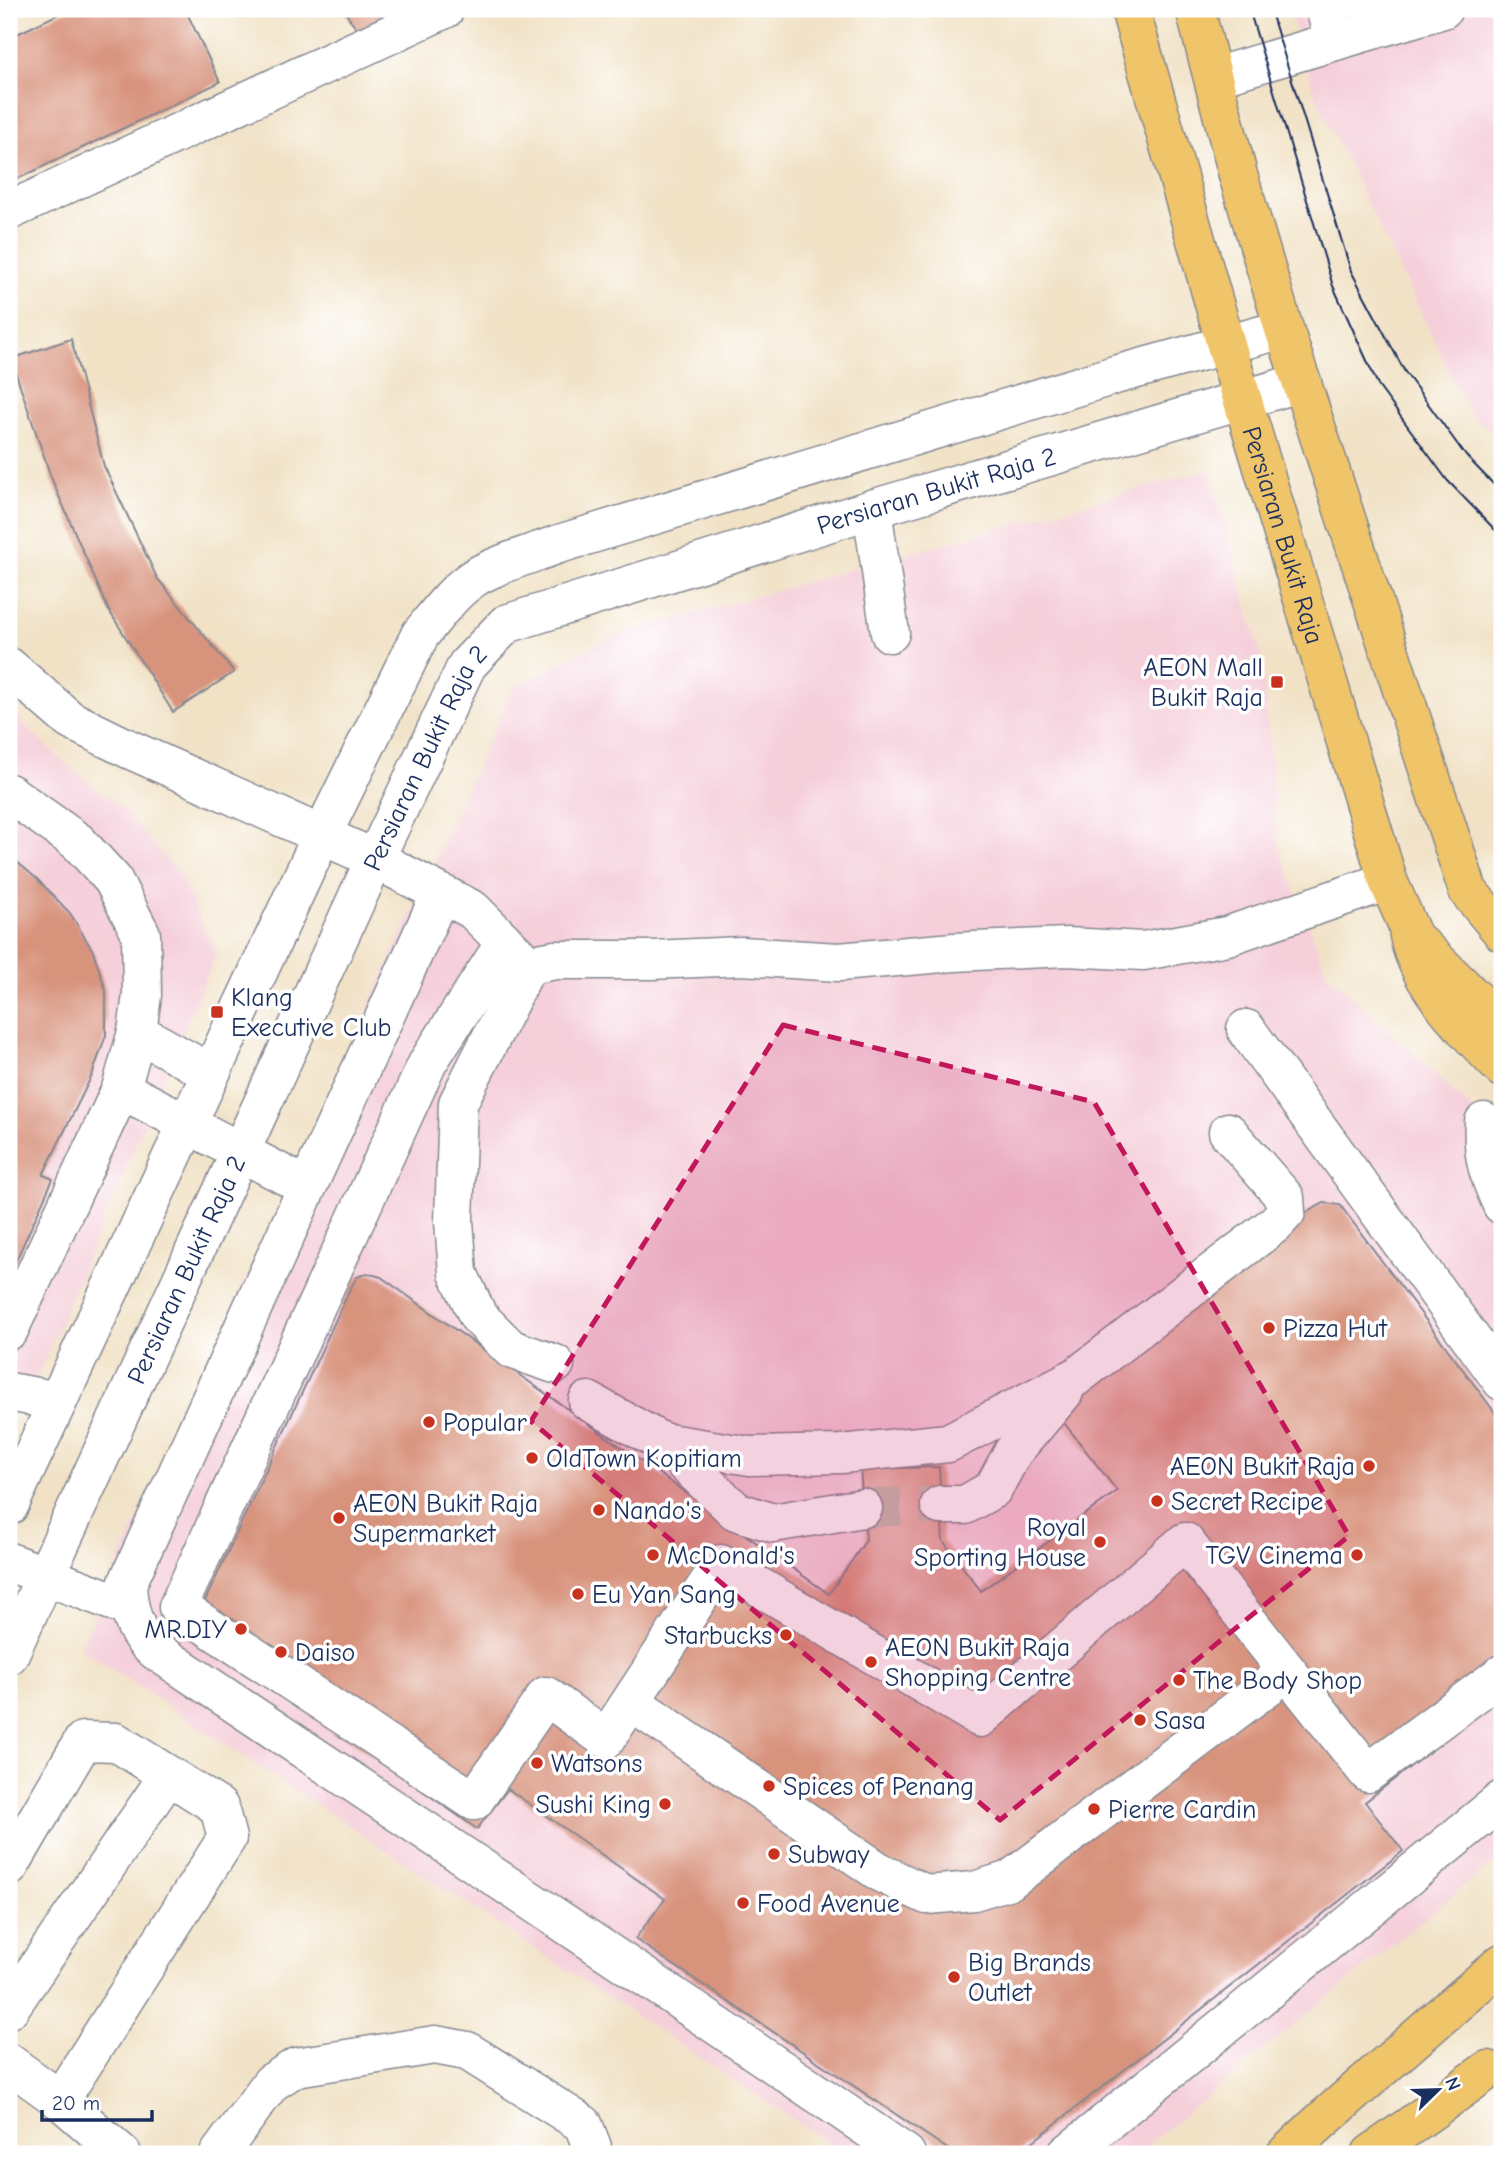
<svg xmlns="http://www.w3.org/2000/svg" width="1511" height="2163" font-family="'Comic Neue',sans-serif">
	<style>
		.built { fill: #f5cfda }
		.building { fill: #d8937d }
		.lines { fill: none; stroke-linecap: round; stroke-linejoin: round }
		.minor-tunnel { stroke: #c6beb1; stroke-width: 38; stroke-dasharray: 38 19; stroke-linecap: butt }
		.minor-casing { stroke: #868892; stroke-width: 41 }
		.major-casing { stroke: #868892; stroke-width: 41 }
		.highway-casing { stroke: #868892; stroke-width: 41 }
		.minor { stroke: #fff; stroke-width: 38 }
		.major { stroke: #f0c469; stroke-width: 38 }
		.highway { stroke: #f0c469; stroke-width: 38 }
		.tram { stroke: #1b2f5e; stroke-width: 2 }
		.marked { fill: #c2185b; fill-opacity: 0.2; stroke: #c2185b; stroke-width: 5; stroke-dasharray: 14 9; stroke-linejoin: round }
		.poi-dot { fill: #c8321e; stroke: #fff; stroke-width: 2.5 }
		.labels { text-anchor: middle; stroke-width: 7; stroke-linejoin: round; paint-order: stroke }
		.street-label { font-size: 26px; fill: #1b2f5e; stroke: #fff }
		.poi-label { font-size: 26px; fill: #1b2f5e; stroke: #fff; text-anchor: start }
	</style>
	<rect width="100%" height="100%" fill="#fff"/>
	<filter id="ink" filterUnits="userSpaceOnUse"><feTurbulence type="fractalNoise" baseFrequency=".0143" numOctaves="2"/><feDisplacementMap in="SourceGraphic" scale="14" xChannelSelector="R" yChannelSelector="G"/><feConvolveMatrix kernelMatrix="1 2 1 2 8 2 1 2 1" color-interpolation-filters="sRGB"/></filter>
	<filter id="wash" filterUnits="userSpaceOnUse"><feTurbulence type="fractalNoise" baseFrequency=".00686" numOctaves="4" result="noise"/><feDisplacementMap in="SourceGraphic" scale="28" xChannelSelector="R" yChannelSelector="G"/><feGaussianBlur stdDeviation="1.57" result="paint"/><feColorMatrix in="noise" values="0 0 0 0 0 0 0 0 0 0 0 0 0 0 0 0 0 1.4 0 .05"/><feComposite in="paint" operator="in"/></filter>
	<g filter="url(#wash)">
		<rect width="100%" height="100%" fill="#f1e2c6"/>
		<path class="built" d="M1289,9h213v428l-31,-21 -155,-318z
			M1210,469l51,186 18,192 48,126 175,164v718l-365,299h-292l-765,-506 432,-959 95,-51z
			M9,704l22,28 45,40 48,38 55,64 37,80 -180,426 -27,-6z"/>
		<g id="blocks">
			<path class="building" d="M69,9h116l35,73 -211,101v-145z
				M343,9h55l-38,25z
				M71,339l33,127 53,112 77,94 -61,40 -65,-103 -56,-129 -41,-121z
				M9,855l28,24 33,34 23,38 13,40v44l-14,40 -49,100 10,4 -44,97z
				M1324,1203l16,2 162,217v273l-137,107 38,49 -386,303h-62l-320,-215 30,-40 -157,-110 -31,40 -285,-200 158,-340 7,-12 10,-4 14,4 448,317 37,-54 -6,-71 79,-2 4,74 38,50 136,-100 -62,-80 254,-200z"/>
		</g>
	</g>
	<g filter="url(#ink)">
		<use href="#blocks" fill-opacity="0" stroke="#868892" stroke-width="2"/>
		<g class="lines">
			<path class="minor-tunnel" d="M863,1508l77,-3"/>
			<g class="minor-casing">
				<g id="minor">
					<path d="M1325,9l10,32"/>
					<path d="M1214,77l229,-68"/>
					<path d="M9,211l436,-202"/>
					<path d="M872,509l18,124"/>
					<path d="M9,667l61,53 61,30 244,109 98,51 55,55 27,-5h97l90,-4 97,6 115,-10 113,-5 76,4 84,-15 161,-55"/>
					<path d="M9,793l69,49 35,38 28,54 1,61 -5,37 -16,57 -112,241"/>
					<path d="M440,895l-313,689c1,25 7,51 29,67l507,338 243,165"/>
					<path d="M504,944l-76,118 -250,545 296,194 72,-105 60,43 115,-175 259,154 205,-176 183,231 134,-99"/>
					<path d="M528,965l-70,138 -4,118 4,52 20,43 33,33 44,15"/>
					<path d="M1246,1029l256,352"/>
					<path d="M137,1032l73,41"/>
					<path d="M121,1089l186,98"/>
					<path d="M1484,1122c-2,35 4,52 18,83"/>
					<path d="M9,1392l49,9"/>
					<path d="M588,1401l74,41 88,14 91,-2 107,-11 128,-66 199,-153 11,-12 -1,-14 -57,-66"/>
					<path d="M662,1442l74,69 37,12 90,-15"/>
					<path d="M940,1505h25l28,-16 20,-37 51,-60"/>
					<path d="M9,1506l313,-671 98,-200c17,-21 34,-45 57,-59 25,-14 55,-22 82,-32l556,-169 169,-46"/>
					<path d="M9,1562l119,45"/>
					<path id="s1" d="M9,1655l366,-796 92,-194 39,-41 366,-115 430,-127"/>
					<path d="M631,1702l250,171 46,22 47,-4 36,-11 277,-208"/>
					<path d="M9,1867l74,-126 33,1 103,65 8,31 -167,262"/>
					<path d="M9,2009l159,-233"/>
					<path d="M9,2063l51,37 62,54"/>
					<path d="M219,2154l52,-71 25,-16 139,-22 32,6 116,73 9,23v7"/>
					<path d="M1067,2154l435,-354"/>
				</g>
			</g>
			<g class="major-casing">
				<g id="major">
					<path id="s2" d="M1130,9l96,336 162,536 25,56 89,88"/>
					<path d="M1195,9l43,166 46,154 184,562 34,41"/>
				</g>
			</g>
			<g class="highway-casing">
				<path id="highway" d="M1408,928c4,52 59,104 94,140
					M1286,2154l33,-31 183,-160
					M1371,2154l117,-84"/>
			</g>
			<use href="#minor" class="minor"/>
			<use href="#major" class="major"/>
			<use href="#highway" class="highway"/>
			<path class="tram" d="M1249,9l84,277 46,101 68,93 55,57
				M1270,9l81,262 54,101 61,84 36,37"/>
		</g>
	</g>
	<path class="marked" d="M783,1025l311,77 255,434 -349,284 -469,-399z"/>
	<g class="poi-dot">
		<rect x="1270" y="675" width="14" height="14" rx="3.5"/>
		<rect x="210" y="1005" width="14" height="14" rx="3.5"/>
		<circle cx="1269" cy="1328" r="7"/>
		<circle cx="429" cy="1422" r="7"/>
		<circle cx="532" cy="1458" r="7"/>
		<circle cx="1369" cy="1466" r="7"/>
		<circle cx="1157" cy="1501" r="7"/>
		<circle cx="599" cy="1510" r="7"/>
		<circle cx="339" cy="1518" r="7"/>
		<circle cx="1100" cy="1542" r="7"/>
		<circle cx="653" cy="1555" r="7"/>
		<circle cx="1357" cy="1555" r="7"/>
		<circle cx="578" cy="1594" r="7"/>
		<circle cx="241" cy="1629" r="7"/>
		<circle cx="786" cy="1635" r="7"/>
		<circle cx="281" cy="1652" r="7"/>
		<circle cx="871" cy="1662" r="7"/>
		<circle cx="1179" cy="1680" r="7"/>
		<circle cx="1140" cy="1720" r="7"/>
		<circle cx="537" cy="1763" r="7"/>
		<circle cx="769" cy="1786" r="7"/>
		<circle cx="665" cy="1804" r="7"/>
		<circle cx="1094" cy="1809" r="7"/>
		<circle cx="774" cy="1854" r="7"/>
		<circle cx="743" cy="1903" r="7"/>
		<circle cx="954" cy="1977" r="7"/>
	</g>
	<g class="labels">
		<g class="street-label">
			<text dy="9" stroke="none"><textPath href="#s1" startOffset="1598">Persiaran Bukit Raja 2</textPath></text>
			<text dy="9" stroke="none"><textPath href="#s2" startOffset="548">Persiaran Bukit Raja</textPath></text>
			<text dy="9" stroke="none"><textPath href="#s1" startOffset="989">Persiaran Bukit Raja 2</textPath></text>
			<text dy="9" stroke="none"><textPath href="#s1" startOffset="424">Persiaran Bukit Raja 2</textPath></text>
		</g>
		<g class="poi-label">
			<text x="1263" y="676" text-anchor="end">AEON Mall<tspan x="1263" dy="30">Bukit Raja</tspan></text>
			<text x="231" y="1006">Klang<tspan x="231" dy="30">Executive Club</tspan></text>
			<text x="1283" y="1337">Pizza Hut</text>
			<text x="443" y="1431">Popular</text>
			<text x="546" y="1467">OldTown Kopitiam</text>
			<text x="1355" y="1475" text-anchor="end">AEON Bukit Raja</text>
			<text x="1171" y="1510">Secret Recipe</text>
			<text x="353" y="1512">AEON Bukit Raja<tspan x="353" dy="30">Supermarket</tspan></text>
			<text x="613" y="1519">Nando's</text>
			<text x="1086" y="1536" text-anchor="end">Royal<tspan x="1086" dy="30">Sporting House</tspan></text>
			<text x="667" y="1564">McDonald's</text>
			<text x="1343" y="1564" text-anchor="end">TGV Cinema</text>
			<text x="592" y="1603">Eu Yan Sang</text>
			<text x="227" y="1638" text-anchor="end">MR.DIY</text>
			<text x="772" y="1644" text-anchor="end">Starbucks</text>
			<text x="885" y="1656">AEON Bukit Raja<tspan x="885" dy="30">Shopping Centre</tspan></text>
			<text x="295" y="1661">Daiso</text>
			<text x="1193" y="1689">The Body Shop</text>
			<text x="1154" y="1729">Sasa</text>
			<text x="551" y="1772">Watsons</text>
			<text x="783" y="1795">Spices of Penang</text>
			<text x="651" y="1813" text-anchor="end">Sushi King</text>
			<text x="1108" y="1818">Pierre Cardin</text>
			<text x="788" y="1863">Subway</text>
			<text x="757" y="1912">Food Avenue</text>
			<text x="968" y="1971">Big Brands<tspan x="968" dy="30">Outlet</tspan></text>
		</g>
	</g>
	<rect width="1511" height="2163" fill="none" stroke="#fff" stroke-width="35"/>
	<g transform="translate(1438 2090) rotate(67)" stroke="#ffffff" stroke-width="5" paint-order="stroke">
	<path d="M0-5L12 26L0 18L-12 26Z" fill="#1b2f5e"/>
	<text y="-10" font-size="19" font-weight="bold" text-anchor="middle" fill="#1b2f5e">N</text>
	</g>
	<path d="M42 2110v10h110v-10" fill="none" stroke="#1b2f5e" stroke-width="3.5"/>
	<text x="52" y="2110" font-size="21" fill="#1b2f5e" stroke="#ffffff" stroke-width="5" paint-order="stroke">20 m</text>
</svg>
